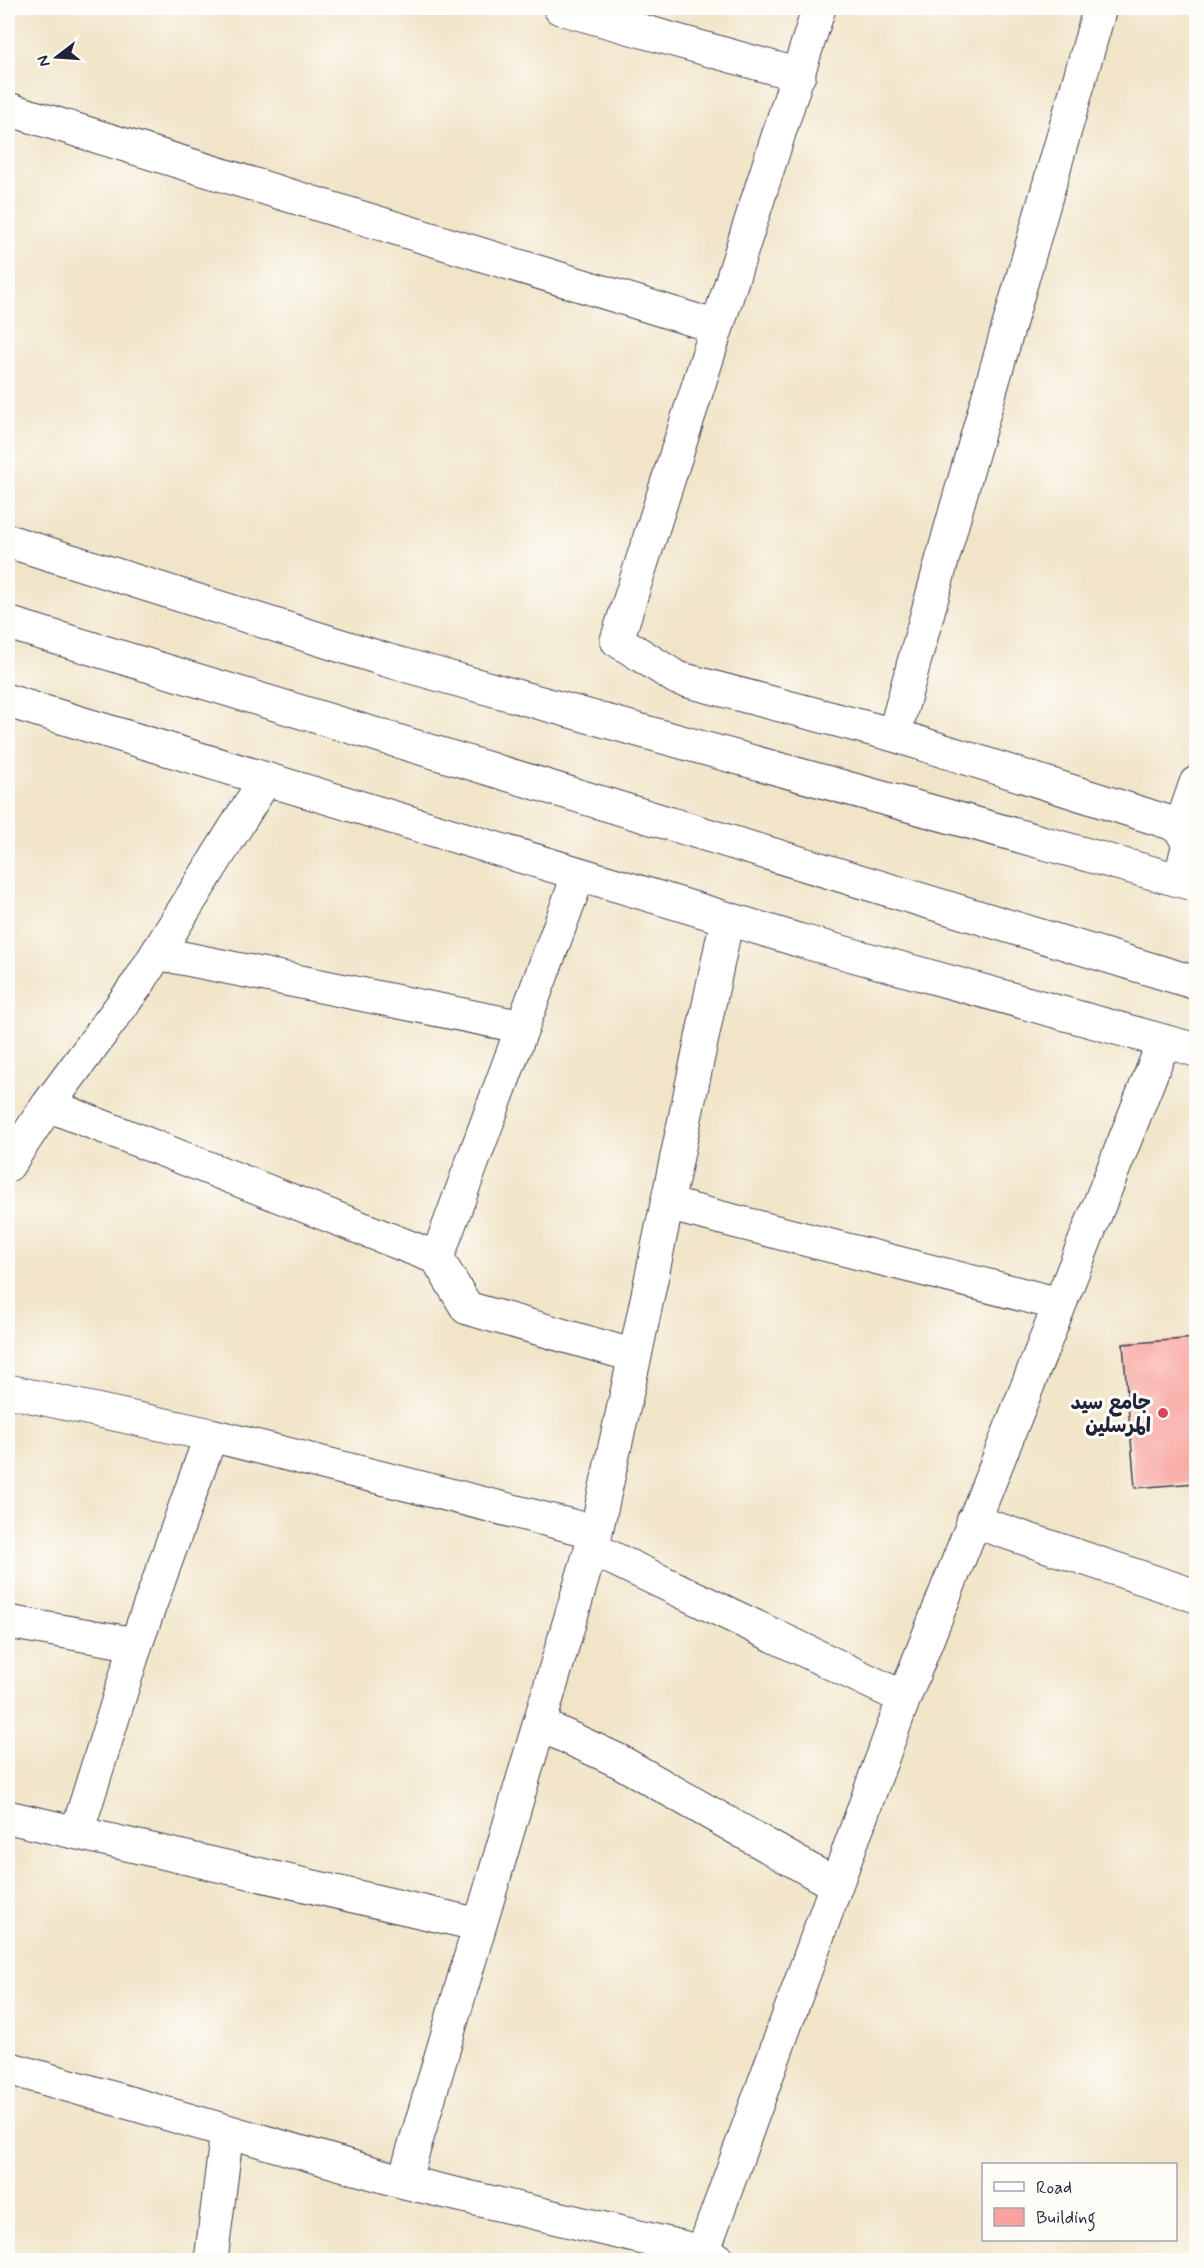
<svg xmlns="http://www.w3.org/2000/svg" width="1204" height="2268" font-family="Mynerve,'Playpen Sans Arabic',sans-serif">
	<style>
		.building { fill: #f8a39e }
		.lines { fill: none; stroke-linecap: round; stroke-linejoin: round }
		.minor-casing { stroke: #413f50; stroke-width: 35 }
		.primary-casing { stroke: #413f50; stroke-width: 35 }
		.minor { stroke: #fff; stroke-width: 33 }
		.primary { stroke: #fff; stroke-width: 33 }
		.poi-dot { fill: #d1495b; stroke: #fdfcf7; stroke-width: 2 }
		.labels { text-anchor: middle; stroke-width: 6; stroke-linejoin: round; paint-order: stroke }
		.poi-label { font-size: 20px; font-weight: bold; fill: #22223b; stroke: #fdfcf7; text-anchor: end }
	</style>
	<rect width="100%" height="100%" fill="#fdfcf7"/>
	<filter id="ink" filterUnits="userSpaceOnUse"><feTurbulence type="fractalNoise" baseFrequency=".0167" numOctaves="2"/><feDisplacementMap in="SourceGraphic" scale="12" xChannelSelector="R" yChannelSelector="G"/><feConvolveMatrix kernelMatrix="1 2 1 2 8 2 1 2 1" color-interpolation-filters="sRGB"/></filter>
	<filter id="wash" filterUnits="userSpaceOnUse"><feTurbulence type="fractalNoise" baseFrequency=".008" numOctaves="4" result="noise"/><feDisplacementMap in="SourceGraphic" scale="24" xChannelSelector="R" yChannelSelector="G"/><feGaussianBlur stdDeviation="1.35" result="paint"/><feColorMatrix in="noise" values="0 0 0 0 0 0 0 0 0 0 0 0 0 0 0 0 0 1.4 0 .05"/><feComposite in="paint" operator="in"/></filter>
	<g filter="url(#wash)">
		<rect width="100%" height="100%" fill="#f1e4c8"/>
		<g id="blocks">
			<path class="building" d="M1196,1338v145l-61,5 -12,-144z"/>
		</g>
	</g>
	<g filter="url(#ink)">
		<use href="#blocks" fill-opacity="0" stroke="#413f50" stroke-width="1.5"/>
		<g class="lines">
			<g class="minor-casing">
				<path id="minor" d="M560,8l239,67
					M819,8l-202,632 60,38 217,57 277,88 9,6 9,14 -9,37
					M8,109l709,218
					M8,701l790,239 398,110
					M894,735l60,-218 146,-509
					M1180,829l16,-46
					M157,953l366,74
					M48,1105l389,153 30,50 168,48
					M8,1165l40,-60 91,-123 126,-202
					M667,1204l392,100
					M437,1258l142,-384
					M8,1391l203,44 385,97
					M973,1521l223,75
					M591,1548l313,150
					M8,1622l128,22
					M539,1724l80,37 217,124
					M8,1817l472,108
					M77,1832l59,-188 75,-209
					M8,2068l396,114 299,70 16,8
					M404,2182l192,-650 39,-176 92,-437
					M211,2260l16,-129
					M700,2260l204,-562 260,-657"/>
			</g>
			<g class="primary-casing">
				<path id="primary" d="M8,541l378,119 810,225
					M8,623l1188,360"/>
			</g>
			<use href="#minor" class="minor"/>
			<use href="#primary" class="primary"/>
		</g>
	</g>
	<circle class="poi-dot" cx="1163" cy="1413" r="6"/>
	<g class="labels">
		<g class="poi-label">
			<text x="1151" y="1409">جامع سيد<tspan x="1151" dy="23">المرسلين</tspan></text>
		</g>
	</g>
	<rect width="1204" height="2268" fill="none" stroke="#fdfcf7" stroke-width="30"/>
	<rect x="982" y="2163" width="195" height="78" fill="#fdfcf7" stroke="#a5a5ac" stroke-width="1.5"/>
	<rect x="994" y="2182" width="30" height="9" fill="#ffffff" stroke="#a5a5ac" stroke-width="1.5"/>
	<text x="1036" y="2193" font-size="18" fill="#22223b">Road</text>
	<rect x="994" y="2208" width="30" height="18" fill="#f8a39e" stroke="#a5a5ac" stroke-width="1.5"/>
	<text x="1036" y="2223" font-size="18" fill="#22223b">Building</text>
	<g transform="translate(57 57) rotate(253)" stroke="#fdfcf7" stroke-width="4.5" paint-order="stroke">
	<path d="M0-4.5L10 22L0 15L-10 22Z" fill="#22223b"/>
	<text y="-9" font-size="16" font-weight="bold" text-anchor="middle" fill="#22223b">N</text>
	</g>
</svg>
